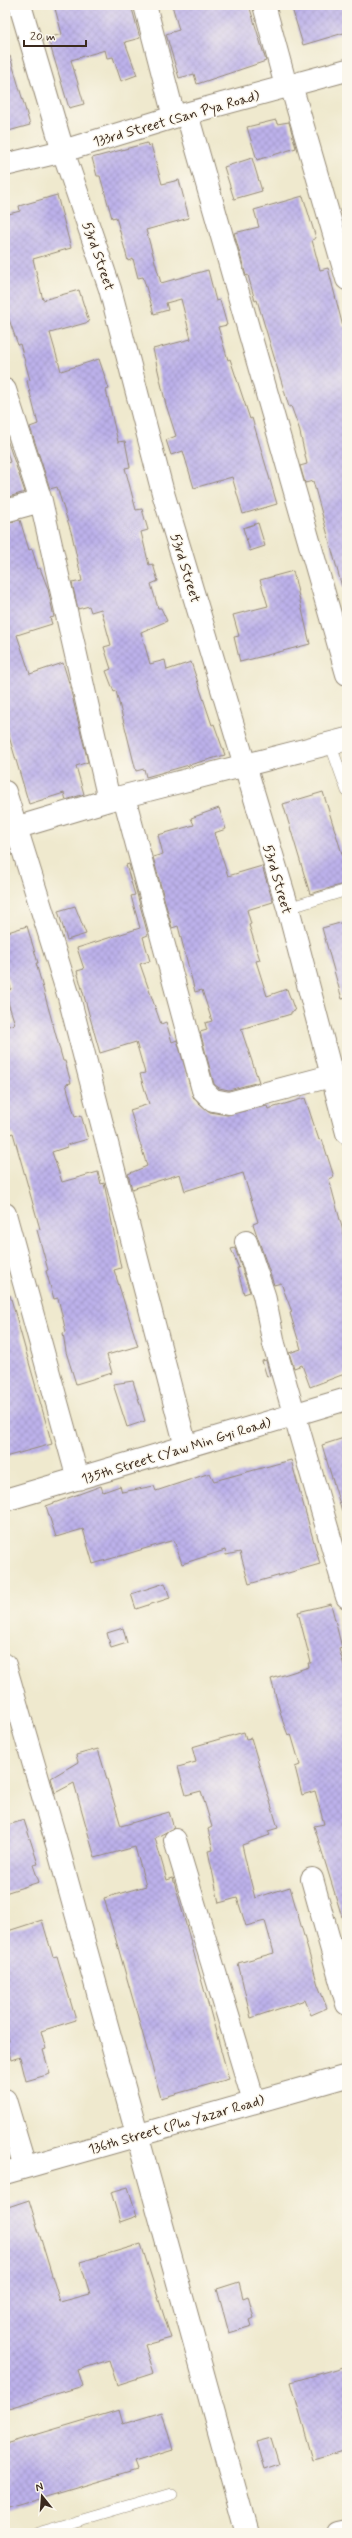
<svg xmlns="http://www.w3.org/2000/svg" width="352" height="2538" font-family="Mynerve,sans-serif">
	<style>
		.building { fill: url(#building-cross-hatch) }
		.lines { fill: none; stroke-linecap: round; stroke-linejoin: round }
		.lane-casing { stroke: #958a76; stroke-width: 12 }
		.street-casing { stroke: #958a76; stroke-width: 24 }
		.lane { stroke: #fff; stroke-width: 11 }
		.street { stroke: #fff; stroke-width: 22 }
		.labels { text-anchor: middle; stroke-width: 3; stroke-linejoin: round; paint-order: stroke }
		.street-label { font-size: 14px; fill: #3b2a1e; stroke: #fbf7ec }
	</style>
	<defs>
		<pattern id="building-cross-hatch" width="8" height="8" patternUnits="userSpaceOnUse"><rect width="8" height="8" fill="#bcb1ea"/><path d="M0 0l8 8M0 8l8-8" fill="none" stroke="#a298c8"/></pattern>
	</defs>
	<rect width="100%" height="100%" fill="#fbf7ec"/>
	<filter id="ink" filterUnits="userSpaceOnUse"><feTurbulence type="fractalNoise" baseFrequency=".025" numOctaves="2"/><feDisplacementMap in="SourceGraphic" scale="8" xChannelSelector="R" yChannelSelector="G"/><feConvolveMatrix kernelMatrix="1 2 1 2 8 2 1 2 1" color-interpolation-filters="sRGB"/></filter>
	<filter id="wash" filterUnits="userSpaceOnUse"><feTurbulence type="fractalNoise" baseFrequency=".012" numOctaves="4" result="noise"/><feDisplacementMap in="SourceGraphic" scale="16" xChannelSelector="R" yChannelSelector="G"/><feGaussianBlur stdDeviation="0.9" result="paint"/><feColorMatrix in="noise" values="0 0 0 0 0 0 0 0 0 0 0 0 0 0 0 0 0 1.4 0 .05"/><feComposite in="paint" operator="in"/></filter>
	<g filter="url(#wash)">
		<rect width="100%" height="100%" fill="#efe9ce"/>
		<g id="blocks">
			<path class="building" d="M54,5h77l9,33 -15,4 12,33 -16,6 -8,-24 -6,1 -2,-8 -34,10 13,44 -15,4 -21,-70 14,-4z
				M172,5h77l17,56 -69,23 -3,-10 -15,4 -13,-44 13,-4z
				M291,5h56v27l-44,13z
				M10,56l20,69 -25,7v-75z
				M276,120l1,4 12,-2 7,26 -39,12 -10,-33z
				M147,143l1,3 3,-1 11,39 17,-4 10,38 -43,12 15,53 47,-13 8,31 4,-1 7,25 -9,2 10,33 2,-1 20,60 2,-1 25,86 -34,10 -11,-37 -38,11 -11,-37 -12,4 -5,-15 10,-4 -10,-31 -13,-56 38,-10 -10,-40 -15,4 2,7 -14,4 -11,-37 -5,1 -5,-19 -5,2 -12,-44 -4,1 -12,-42h-3l-5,-18z
				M252,158l10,33 -28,8 -10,-32z
				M57,195l14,53 -38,11 10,41 36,-10 10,32 -39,11 11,38 38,-12 10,30 -3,1 12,52 7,-1 5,26 -5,1 11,42 6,-1 6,21 -7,2 8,33 4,-1 5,17 -7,3 7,24h3l6,13 -26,11 9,32 15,-4 2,10 24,-8 21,63 2,-1 11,31 -79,22 -2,-8 -8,2 -20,-80 -2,1 -8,-21 5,-2 -7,-22 7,-2 -10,-36 -10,3 -2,-6 -11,3 -6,-26 10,-2 -10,-46 -15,-48 -7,2 -20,-62 8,-3 -11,-43 3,-1 -10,-36 -2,1 -13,-37v-93l15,-4 -1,-5z
				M303,196l13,42 -4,2 8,30 8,-2 15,59 4,-1v260l-5,1 -29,-106 -8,2 -5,-17 7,-2 -8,-36 -8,-22 -2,1 -32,-107 -2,1 -7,-26 -2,1 -12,-43 25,-6 -5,-17z
				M5,434l20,58 -20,6v-34l5,-2 -5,-17z
				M20,520l9,30 3,-1 6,20 2,-1 8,21 6,28 -4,1 2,6 -35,11 13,39 33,-11 6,20 19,79 -12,4 8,28 -18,6 -2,-7 -35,11 -24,-81v-200z
				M258,523l7,23 -15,5 -7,-23z
				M293,571l17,73 -70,18 -6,-25 5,-1 -6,-21 35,-9 -8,-26z
				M323,792l24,78v13l-37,11 -27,-90z
				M219,808l7,21 -12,4 14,43 34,-10 11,36 -26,8 4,14 -2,1 11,35 -4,1 11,35 20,-7 8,22 -4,1v2l-50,15 18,53 -30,8 -10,-2 -5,-4 -14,-52 7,-2 -2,-7 7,-2 -10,-31 -7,2 -17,-66 -6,2 -19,-71 10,-3 -5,-19 36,-10 -3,-7z
				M129,864l19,71 -5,2 7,24 -10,3 21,60 5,-2 6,20 5,-2 17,59 16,13 17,3 40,-9 1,3 37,-11 14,42 3,-1 12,38 -5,2 18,67v127l-37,14 -8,-22 -8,3 -5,-15 12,-4 -11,-36 2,-1 -11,-29 -7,2 -21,-61 5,-2 -15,-49 -58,18 -5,-17 -48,15 -4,-15 19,-8 -17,-56 19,-6 -9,-30 5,-1 -9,-31 -36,11 -23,-82 7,-2 -7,-21 63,-20 -9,-32 4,-1 -9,-30z
				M75,906l11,28 -19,6 -9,-29z
				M347,921v77l-5,1 -20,-71z
				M27,926l11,37h-2l27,98h2l6,22 -5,1 9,33 6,-2 7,24 -21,6v2l-15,5 10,30 36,-10 3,12 3,-1 17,85 -7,2 24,76 -31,9 5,18 -36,11 -10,-32 -3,-19 3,-1 -8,-34 -4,1 -8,-28 2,-1 -11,-40 3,-1 -27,-96 -8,3v-109l10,-3 -10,-31 6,-4 -6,-18v-38z
				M235,1248l15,44 -6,2 -7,-26h2l-8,-19z
				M10,1295l42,149 -47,13v-161z
				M266,1360l4,16 -3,1 -5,-16z
				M133,1381l12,40 -18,6 -14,-43z
				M347,1437v73l-5,1 -20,-66z
				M291,1460l29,104 -71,20 -9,-32 -14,3 -1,-5 -43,14 -8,-24 -81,24 -10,-35 -27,8 -10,-31 55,-20 2,6 17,-6 2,6 32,-6 2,5 54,-18 4,8z
				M165,1583l5,15 -34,11 -5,-15z
				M331,1604l11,44 -3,1 8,26v242h-5l-28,-91 10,-2 -9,-33 -13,4 -7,-28 5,-2 -9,-31 -3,1 -5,-13 -12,-43 38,-12 -1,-4h3l-13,-51z
				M123,1628l4,15 -16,5 -4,-15z
				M244,1732l2,7 5,-1 27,90 -10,3 2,4 -28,10 6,26 7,27 35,-11 28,98 9,23 -16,7 -6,-15 -54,18 -13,-55 36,-10 -9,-32 -19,5 -9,-28 -18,5 -11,-52 5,-1 -5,-21 4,-2 -11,-36 -15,4 -8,-28 18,-5 -4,-15z
				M98,1749l23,77 48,-14 5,16 -19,10 12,42 6,-2 56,201 -68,19 -57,-200 42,-12 -11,-39 -40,11 -21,-75 -19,10 -4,-15 27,-16 -2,-7z
				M24,1820l14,44 -5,1 6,17 -34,11v-67z
				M42,1920l11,37 4,-1 19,64 -35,11 5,18 -3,1 7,24 -24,7 -6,-24 -9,3 -5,-18 3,-1 -4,-14v-95z
				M128,2187l9,29 -17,6 -9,-30z
				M29,2200l31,102 30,-8 -10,-32 61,-18 30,94 -26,7 9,28 -37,12 -8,-25 -31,10 5,16 -78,23v-201z
				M239,2282l4,16 5,-2 6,22 -4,2 2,6 -23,7 -12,-44z
				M347,2366v84l-34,10 -22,-78z
				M119,2410l4,14 39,-12 11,38 -39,12 3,8 -132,39v-65z
				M271,2438l8,26 -15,5 -8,-27z"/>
		</g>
	</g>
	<g filter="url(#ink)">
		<use href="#blocks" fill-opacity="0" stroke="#958a76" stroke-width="1"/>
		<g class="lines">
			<g class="lane-casing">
				<path id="lane" d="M330,743l17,48
					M288,908l59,-18
					M38,2533l134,-39"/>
			</g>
			<g class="street-casing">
				<path id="street" d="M20,5l43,146 47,138 53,204 125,415 59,225
					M145,5l29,112
					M264,5l22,81
					M291,85l56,194
					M187,114l160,560
					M5,165l58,-14 111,-34 173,-47
					M5,390l36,111 68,299
					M5,511l36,-10
					M5,792l64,205 117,450
					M124,797l79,293 10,10 16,3 102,-27
					M5,831l104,-31 238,-61
					M5,1214l73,265
					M246,1242l18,53 10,49 73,253
					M5,1500l342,-101
					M5,1665l53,183 189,685
					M175,1840l79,262
					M312,1879l35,125
					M5,2100l20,67
					M5,2173l342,-97
					M338,2533l9,-2"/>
			</g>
			<use href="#lane" class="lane"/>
			<use href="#street" class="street"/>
		</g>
	</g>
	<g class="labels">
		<g class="street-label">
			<text transform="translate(176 118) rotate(-16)" y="5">133rd Street (San Pya Road)</text>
			<text transform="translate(99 256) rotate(71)" y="5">53rd Street</text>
			<text transform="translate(186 568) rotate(73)" y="5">53rd Street</text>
			<text transform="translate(278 879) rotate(74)" y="5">53rd Street</text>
			<text transform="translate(176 1450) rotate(-17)" y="5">135th Street (Yaw Min Gyi Road)</text>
			<text transform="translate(176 2124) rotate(-16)" y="5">136th Street (Pho Yazar Road)</text>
		</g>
	</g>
	<rect width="352" height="2538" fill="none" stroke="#fbf7ec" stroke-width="20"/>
	<g transform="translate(42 2496) rotate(343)" stroke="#fbf7ec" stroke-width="3" paint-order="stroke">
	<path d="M0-3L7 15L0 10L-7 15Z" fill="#3b2a1e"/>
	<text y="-6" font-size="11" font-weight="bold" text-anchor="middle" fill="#3b2a1e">N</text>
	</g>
	<path d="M24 40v6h62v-6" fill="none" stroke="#3b2a1e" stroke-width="2"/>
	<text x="30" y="40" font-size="12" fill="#3b2a1e" stroke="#fbf7ec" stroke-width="3" paint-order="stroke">20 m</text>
</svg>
